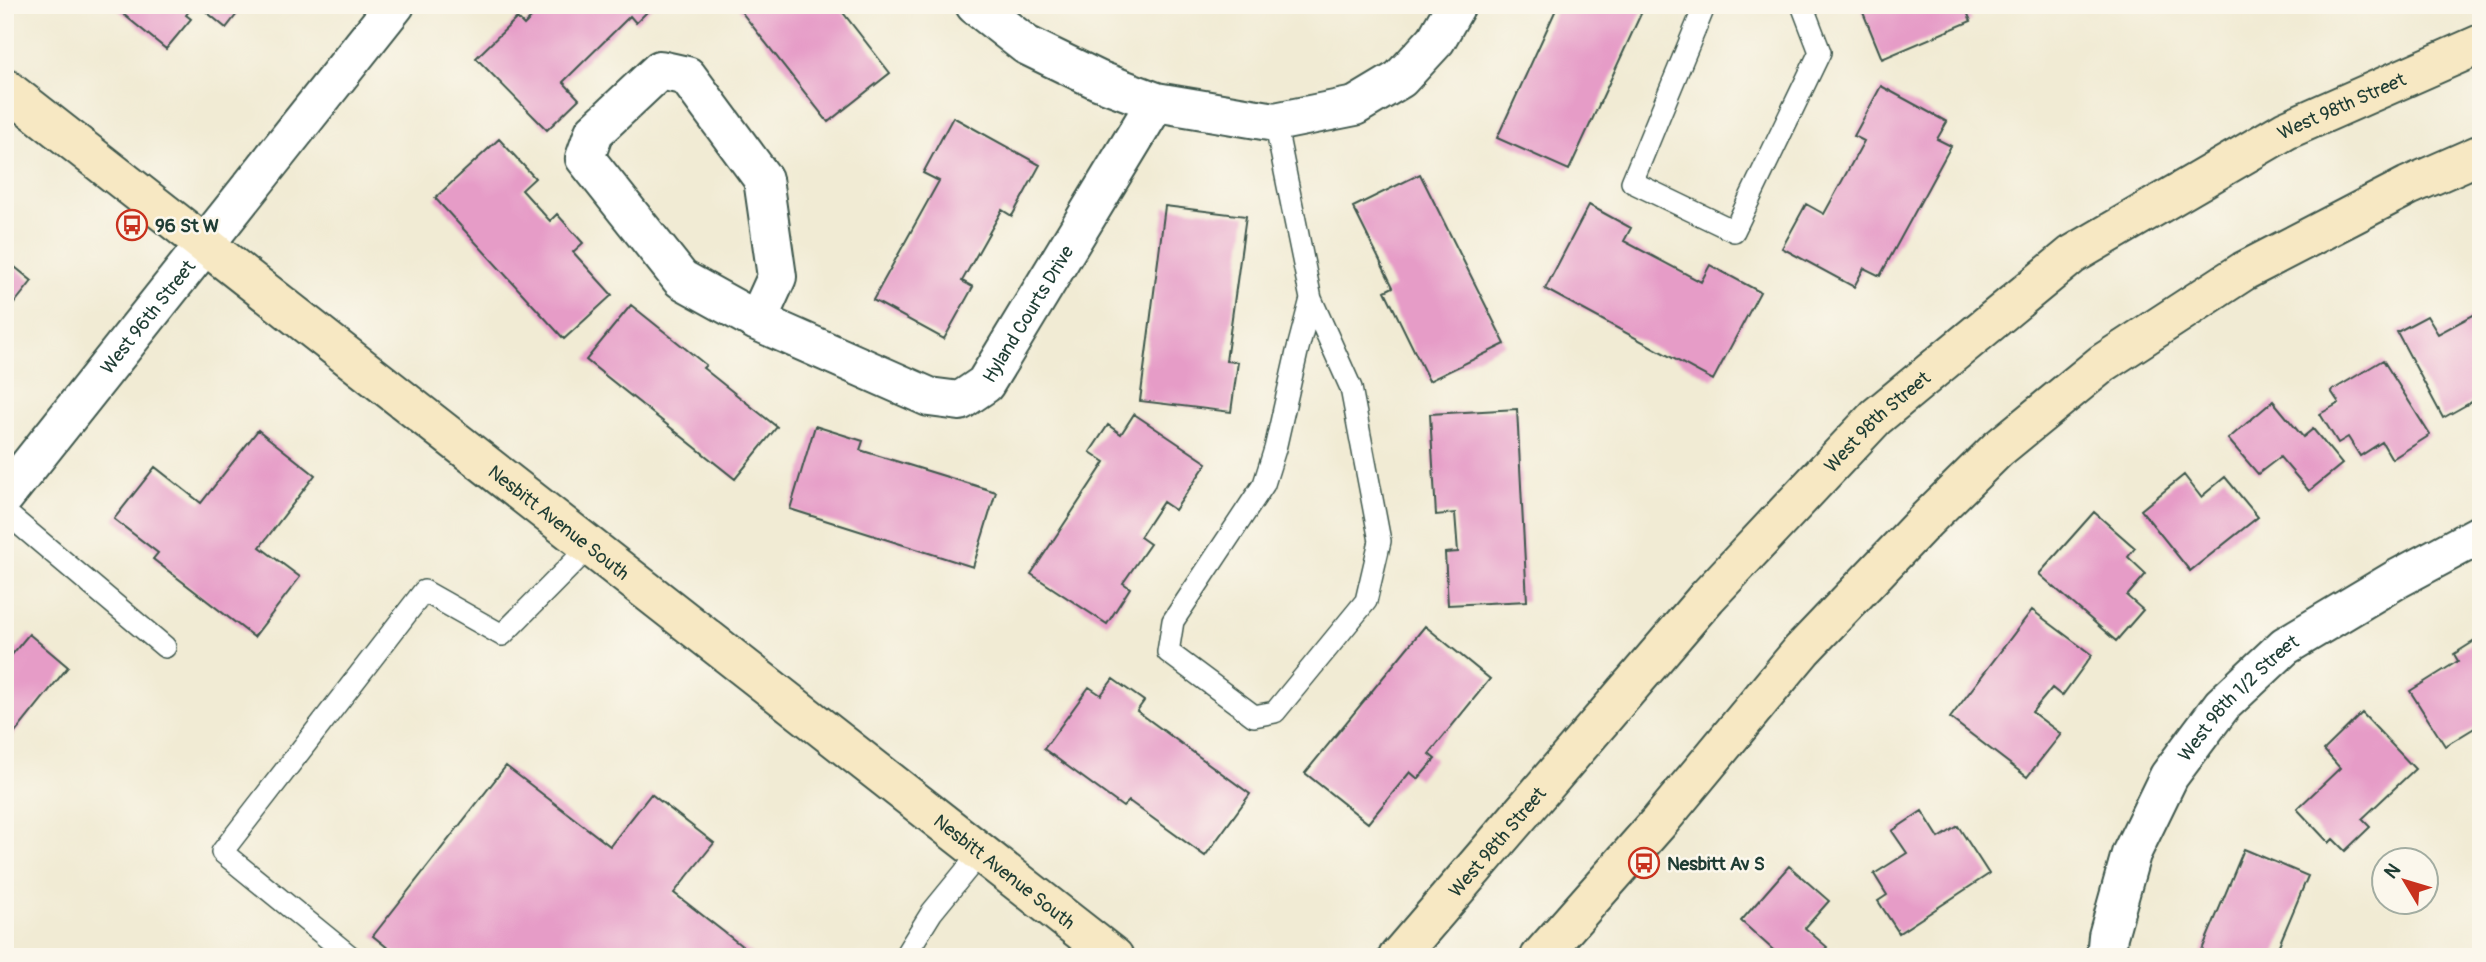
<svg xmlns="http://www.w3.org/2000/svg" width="2486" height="962" font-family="Pangolin,sans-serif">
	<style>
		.building { fill: #e69cc7 }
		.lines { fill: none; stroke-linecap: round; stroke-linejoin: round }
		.lane-casing { stroke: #3e574c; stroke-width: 24 }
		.street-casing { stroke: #3e574c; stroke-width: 42 }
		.secondary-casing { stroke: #3e574c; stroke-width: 42 }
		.lane { stroke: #fff; stroke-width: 21 }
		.street { stroke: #fff; stroke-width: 38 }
		.secondary { stroke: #f7e8c3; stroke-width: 38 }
		.labels { text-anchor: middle; stroke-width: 5; stroke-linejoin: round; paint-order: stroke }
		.street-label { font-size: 19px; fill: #1f3d34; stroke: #fbf7ec }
		.poi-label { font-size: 19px; font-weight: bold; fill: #1f3d34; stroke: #fbf7ec; text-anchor: start }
	</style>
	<rect width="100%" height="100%" fill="#fbf7ec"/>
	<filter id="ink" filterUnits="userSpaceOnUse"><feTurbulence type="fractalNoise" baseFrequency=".0143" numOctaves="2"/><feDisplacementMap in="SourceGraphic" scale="14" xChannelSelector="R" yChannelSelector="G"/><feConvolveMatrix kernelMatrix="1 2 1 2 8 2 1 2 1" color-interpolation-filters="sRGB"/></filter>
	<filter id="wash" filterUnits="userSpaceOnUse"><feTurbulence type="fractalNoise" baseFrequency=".00686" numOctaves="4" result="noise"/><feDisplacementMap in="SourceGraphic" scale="28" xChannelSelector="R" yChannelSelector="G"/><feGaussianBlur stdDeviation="1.57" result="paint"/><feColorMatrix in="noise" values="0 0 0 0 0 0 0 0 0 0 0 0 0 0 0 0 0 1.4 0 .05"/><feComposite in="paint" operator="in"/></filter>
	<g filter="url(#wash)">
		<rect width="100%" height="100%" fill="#f1ebd4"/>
		<g id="blocks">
			<path class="building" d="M112,5h82l-8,10 5,4 -25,30z
				M198,5h46l-18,23z
				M544,5h110l-18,18 -6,-7 -67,66 16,17 -32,31 -71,-72 41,-40 7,7z
				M736,5h101l53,68 -62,49z
				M1558,5h87l-76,165 -72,-32z
				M1873,5h91l7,16 -89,38 -20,-49z
				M1881,86l66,36 -10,17 14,7 -71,130 -16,-8 -10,19 -72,-39 24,-44 18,10 40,-73 -10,-5z
				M953,117l87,48 -28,51 -10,-6 -40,71 11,6 -29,52 -71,-39 66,-119 -16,-8z
				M499,139l36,39 -13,12 28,31 7,-7 26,29 -10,9 39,43 -48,44 -129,-141z
				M1420,174l85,170 -76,37 -44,-90 8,-4 -40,-80z
				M1589,205l42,23 -7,13 77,41 9,-17 50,27 -47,88 -168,-91z
				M1165,206l81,10 -20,145 12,1 -7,50 -91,-11z
				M5,259l27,22 -27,34z
				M631,305l75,60 -3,3 74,59 -42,52 -149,-119z
				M2475,314l6,11v86l-6,-11 -32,18 -46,-86 30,-16 11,18z
				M2383,360l47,75 -38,24 -10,-17 -22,14 -12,-19 -10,6 -18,-29 19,-11 -8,-12z
				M2273,401l30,36 10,-8 29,35 -33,27 -29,-34 -22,17 -30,-35z
				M1517,409l10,192 -79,4 -3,-52 13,-1 -3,-39 -19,2 -6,-101z
				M1134,414l73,49 -32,47 -12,-8 -23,35 10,7 -27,39 7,5 -23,36 -76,-50 74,-112 -15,-10 18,-27 13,9z
				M815,426l48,15 -3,9 136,42 -23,75 -183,-58z
				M258,430l57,45 -55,72 40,30 -46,60 -101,-78 5,-6 -44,-34 41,-52 46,36z
				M2184,475l17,22 24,-20 33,40 -68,54 -49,-61z
				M2094,512l41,36 -7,9 18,17 -19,22 16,14 -27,31 -77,-67z
				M2032,610l60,45 -30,41 -10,-8 -20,24 29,22 -34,43 -77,-59z
				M1425,626l65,53 -61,75 6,5 -17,20 -8,-7 -42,51 -63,-50z
				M29,634l39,33 -57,71 -6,-4v-71z
				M2481,637v87l-36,22 -35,-55 48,-30 -4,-7z
				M1113,679l31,22 -7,10 113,83 -45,62 -76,-55 -6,6 -79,-58 45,-62 12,8z
				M2362,713l53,56 -53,50 8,8 -25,24 -12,-12 -4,4 -32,-34 43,-41 -16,-18z
				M506,766l104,80 41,-52 63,49 -40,50 82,64h-357l-26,-21z
				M1922,811l17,27 19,-12 31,48 -90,59 -21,-32 9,-6 -13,-21 33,-21 -15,-22z
				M2244,849l64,27 -34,81h-75z
				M1789,866l40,35 -24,27 22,19 -9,10h-37l-40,-36z"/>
		</g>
	</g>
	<g filter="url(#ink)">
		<use href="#blocks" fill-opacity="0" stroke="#3e574c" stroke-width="2"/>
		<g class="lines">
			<g class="lane-casing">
				<path id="lane" d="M1705,5l-73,177 102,49 86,-179 -18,-47
					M1275,122l36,177 -14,53 -22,97 -11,35 -91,137 -5,31 86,64 21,-4 91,-111 14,-60 -29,-153 -40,-89
					M5,512l160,135
					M351,957l-129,-105 202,-261 78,44 88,-89
					M904,957l28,-45 49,-60"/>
			</g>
			<g class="street-casing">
				<g id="street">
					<path d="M975,5l51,40 72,35 58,22 119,20 80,-16 45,-27 36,-39 20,-35"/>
					<path id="s1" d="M757,321l20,-44 -14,-98 -76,-103 -27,-6 -66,62 -9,26 96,121 76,42 172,76 31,4 25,-17 171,-282"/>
					<path id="s2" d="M5,496l390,-491"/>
					<path id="s3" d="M2106,957l2,-21 23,-82 38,-78 53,-71 63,-59 112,-67 84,-45"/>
				</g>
			</g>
			<g class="secondary-casing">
				<g id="secondary">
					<path id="s4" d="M5,88l1109,869"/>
					<path id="s5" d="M1398,957l309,-360 169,-180 196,-162 214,-125 195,-86"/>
					<path d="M1540,957l120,-136 142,-171 124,-130 72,-71 105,-86 141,-92 164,-85 73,-32"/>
				</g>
			</g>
			<use href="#lane" class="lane"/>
			<use href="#street" class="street"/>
			<use href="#secondary" class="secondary"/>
		</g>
	</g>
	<defs>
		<g id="bus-ring" transform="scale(1.575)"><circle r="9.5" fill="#fbf7ec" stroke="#c8321e" stroke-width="1.5"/><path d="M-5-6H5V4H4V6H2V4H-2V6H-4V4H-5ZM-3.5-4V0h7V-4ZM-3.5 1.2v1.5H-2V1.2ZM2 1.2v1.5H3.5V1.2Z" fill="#c8321e"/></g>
	</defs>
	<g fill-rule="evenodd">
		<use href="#bus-ring" x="132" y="225"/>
		<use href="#bus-ring" x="1644" y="863"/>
	</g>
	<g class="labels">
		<g class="street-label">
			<text dy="7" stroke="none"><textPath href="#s5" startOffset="1284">West 98th Street</textPath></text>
			<text dy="7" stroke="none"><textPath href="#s1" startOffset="994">Hyland Courts Drive</textPath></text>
			<text dy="7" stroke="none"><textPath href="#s2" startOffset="229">West 96th Street</textPath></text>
			<text dy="7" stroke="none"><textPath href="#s5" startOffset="719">West 98th Street</textPath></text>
			<text dy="7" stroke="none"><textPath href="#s4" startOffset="704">Nesbitt Avenue South</textPath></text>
			<text dy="7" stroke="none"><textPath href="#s3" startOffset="298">West 98th 1/2 Street</textPath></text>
			<text dy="7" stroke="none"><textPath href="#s5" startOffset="152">West 98th Street</textPath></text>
			<text dy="7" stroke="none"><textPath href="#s4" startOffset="1270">Nesbitt Avenue South</textPath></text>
		</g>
		<g class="poi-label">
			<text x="155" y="232">96 St W</text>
			<text x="1667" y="870">Nesbitt Av S</text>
		</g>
	</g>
	<rect width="2486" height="962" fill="none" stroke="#fbf7ec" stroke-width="28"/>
	<g transform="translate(2405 881) rotate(308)"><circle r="33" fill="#fbf7ec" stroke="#a3ada2" stroke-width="2"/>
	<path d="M0-5L12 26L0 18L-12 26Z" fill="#c8321e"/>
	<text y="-10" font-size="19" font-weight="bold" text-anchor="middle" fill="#1f3d34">N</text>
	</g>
</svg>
